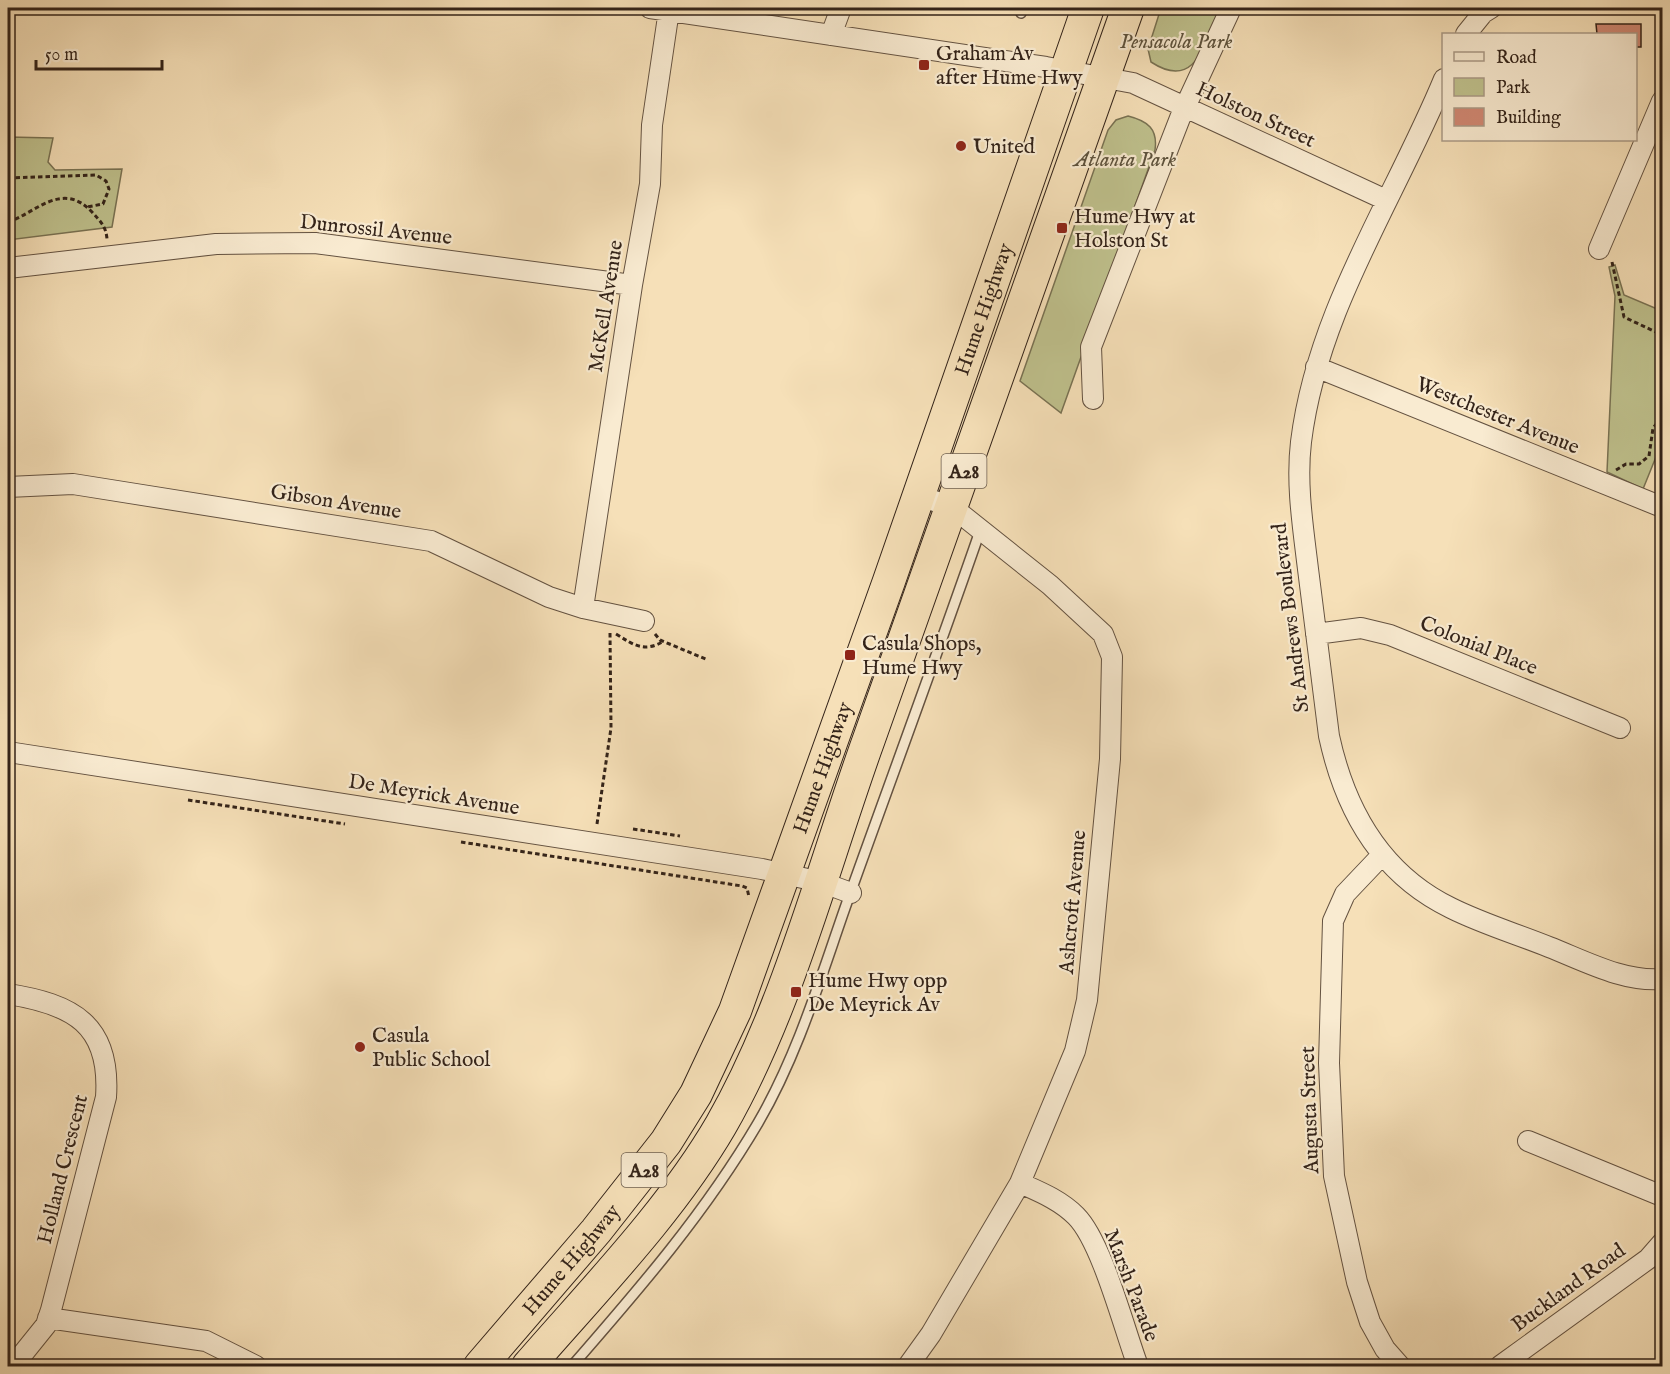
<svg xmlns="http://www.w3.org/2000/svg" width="1670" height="1374" font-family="'IM FELL English',serif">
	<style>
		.green { fill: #bfc18d; stroke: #797253; stroke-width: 1.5 }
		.building { fill: #d08873; stroke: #332319; stroke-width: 1.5 }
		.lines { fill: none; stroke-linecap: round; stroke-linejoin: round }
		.service-casing { stroke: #645241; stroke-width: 12 }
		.minor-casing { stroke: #645241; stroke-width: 22 }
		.trunk-casing { stroke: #332319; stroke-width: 34 }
		.path { stroke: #332319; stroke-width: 3; stroke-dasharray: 4.5 3; stroke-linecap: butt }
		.service { stroke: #f9ebd1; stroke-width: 9 }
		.minor { stroke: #f9ebd1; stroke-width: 20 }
		.trunk { stroke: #f6e0b8; stroke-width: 32 }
		.poi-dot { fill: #8f2418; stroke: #f9ebd1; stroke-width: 2 }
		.labels { text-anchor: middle; stroke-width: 4.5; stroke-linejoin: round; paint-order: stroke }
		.shield { fill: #f9ebd1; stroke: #6e5f50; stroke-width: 1.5 }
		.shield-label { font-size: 20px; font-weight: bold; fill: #332319 }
		.park-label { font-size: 21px; font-style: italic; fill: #5d523c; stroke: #f9ebd1 }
		.poi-label { font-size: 21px; fill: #332319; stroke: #f9ebd1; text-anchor: start }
		.street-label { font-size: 21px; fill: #332319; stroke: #f9ebd1 }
	</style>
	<rect width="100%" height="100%" fill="#f6e0b8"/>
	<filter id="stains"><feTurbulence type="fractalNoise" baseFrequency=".00333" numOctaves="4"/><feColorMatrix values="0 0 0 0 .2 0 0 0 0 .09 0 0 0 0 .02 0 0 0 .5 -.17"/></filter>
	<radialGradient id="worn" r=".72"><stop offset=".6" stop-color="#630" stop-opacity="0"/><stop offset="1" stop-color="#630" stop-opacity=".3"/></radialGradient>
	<path class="green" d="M1161,8h59c-15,33 -23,84 -69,54l-3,-13z
		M1128,116c20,5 30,13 27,34l-94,263 -41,-32 88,-251 8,-10z
		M8,137l45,1 -5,24 7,8 67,-1 -10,58 -104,13z
		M1615,265l9,30 38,16v131l-19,47 -36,-17 8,-176 -6,-29z"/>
	<path class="building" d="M1596,24h45v23h-5v-13h-39z"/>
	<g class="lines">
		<g class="service-casing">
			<path id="service" d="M1021,13l2,-5
				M572,1366c68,-78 133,-153 186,-243 42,-72 65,-154 93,-232 43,-120 87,-239 129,-360"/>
		</g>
		<g class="minor-casing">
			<path id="minor" d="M650,8l396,59 87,16 253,117
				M1466,34l17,-21 8,-5
				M831,35l10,-27
				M1444,79c-50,121 -127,232 -143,363 -5,42 2,85 7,127 7,56 14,112 21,167 16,74 52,138 122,172 32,16 66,26 98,39 36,14 74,35 113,32
				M1599,249l63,-148
				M8,268l208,-24 99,-1 317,42
				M1316,367l346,140
				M1093,399l-2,-52 89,-229 51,-110
				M8,487l65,-3 358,57 118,56 34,11 61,13
				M583,608l49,-323 18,-101 2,-59 17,-115
				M1316,634l45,-6 29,7 230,93
				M8,752l754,117 59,13 30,11
				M1382,855l-37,39 -12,27 -4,142 5,113 23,106 13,40 15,27 15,17
				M8,994c64,10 103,30 98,103l-55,213 -5,15 -33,41
				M1528,1141l134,55
				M1020,1183c20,9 40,17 56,33 26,26 48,113 62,150
				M48,1318l158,23 50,25
				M908,1366l23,-32 89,-151 55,-132 12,-51 23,-241 2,-102 -9,-23 -53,-49 -98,-78 -35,-12
				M1500,1366l148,-107 14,-16"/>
		</g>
		<g class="trunk-casing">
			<g id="trunk">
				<path id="s1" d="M480,1366l116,-135 70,-89 30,-48 39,-83 154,-430 199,-573"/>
				<path d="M528,1366c65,-75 143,-155 193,-241 67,-117 102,-259 148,-386 87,-244 175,-487 259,-731"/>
			</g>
		</g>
		<path class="path" d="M8,178l88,-3 10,6 3,8 -6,15 -16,3
			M8,222c28,-9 54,-42 84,-10 8,9 14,14 15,27
			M1612,262l12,55 38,18v19
			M1616,470l10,-6h13l10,-8 4,-28 9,-11
			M616,634c18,11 28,19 48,7
			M655,634l5,6 48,20
			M188,800l157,24
			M597,824l14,-96 -1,-95
			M633,829l47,7
			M461,842l281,44 5,2 2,9"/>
		<use href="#service" class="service"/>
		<use href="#minor" class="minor"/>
		<use href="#trunk" class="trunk"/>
	</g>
	<g class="poi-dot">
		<rect x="918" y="59" width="12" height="12" rx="3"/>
		<circle cx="961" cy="146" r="6"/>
		<rect x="1056" y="222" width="12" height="12" rx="3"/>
		<rect x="844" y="649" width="12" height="12" rx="3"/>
		<rect x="790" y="986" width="12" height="12" rx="3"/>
		<circle cx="360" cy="1047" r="6"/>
	</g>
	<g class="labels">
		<g class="shield">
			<rect x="941.5" y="454" width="45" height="34" rx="4.5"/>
			<rect x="621.5" y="1153" width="45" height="34" rx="4.5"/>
		</g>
		<g class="shield-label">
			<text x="964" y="478">A28</text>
			<text x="644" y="1177">A28</text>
		</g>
		<g class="park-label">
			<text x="1176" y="48">Pensacola Park</text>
			<text x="1125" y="166">Atlanta Park</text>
		</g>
		<g class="poi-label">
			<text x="936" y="60">Graham Av<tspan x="936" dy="24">after Hume Hwy</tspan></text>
			<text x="973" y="153">United</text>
			<text x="1074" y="223">Hume Hwy at<tspan x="1074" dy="24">Holston St</tspan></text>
			<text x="862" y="650">Casula Shops,<tspan x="862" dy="24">Hume Hwy</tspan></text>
			<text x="808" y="987">Hume Hwy opp<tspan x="808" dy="24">De Meyrick Av</tspan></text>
			<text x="372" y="1042">Casula<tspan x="372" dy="24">Public School</tspan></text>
		</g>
		<g class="street-label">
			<text transform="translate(1256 114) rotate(25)" y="7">Holston Street</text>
			<text transform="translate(376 229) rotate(6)" y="7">Dunrossil Avenue</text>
			<text transform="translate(605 306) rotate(-81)" y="7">McKell Avenue</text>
			<text dy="7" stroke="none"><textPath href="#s1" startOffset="1184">Hume Highway</textPath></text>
			<text transform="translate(1498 415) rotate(22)" y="7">Westchester Avenue</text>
			<text transform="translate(336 501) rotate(9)" y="7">Gibson Avenue</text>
			<text transform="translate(1290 618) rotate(-97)" y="7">St Andrews Boulevard</text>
			<text transform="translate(1479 645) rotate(22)" y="7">Colonial Place</text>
			<text dy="7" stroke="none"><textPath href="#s1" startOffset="698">Hume Highway</textPath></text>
			<text transform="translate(434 794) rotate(9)" y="7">De Meyrick Avenue</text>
			<text transform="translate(1072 902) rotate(-85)" y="7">Ashcroft Avenue</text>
			<text transform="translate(1309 1110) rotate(-92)" y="7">Augusta Street</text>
			<text transform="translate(62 1169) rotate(-76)" y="7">Holland Crescent</text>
			<text dy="7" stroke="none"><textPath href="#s1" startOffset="140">Hume Highway</textPath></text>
			<text transform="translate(1132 1285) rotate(69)" y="7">Marsh Parade</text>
			<text transform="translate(1568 1287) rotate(-36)" y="7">Buckland Road</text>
		</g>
	</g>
	<rect width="1670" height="1374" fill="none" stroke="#f6e0b8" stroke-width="30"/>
	<rect x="9" y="9" width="1652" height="1356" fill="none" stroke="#332319" stroke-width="3"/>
	<rect x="15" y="15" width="1640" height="1344" fill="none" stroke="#332319" stroke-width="1.5"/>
	<rect x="1442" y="33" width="195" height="108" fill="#f9ebd1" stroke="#aa9b87" stroke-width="1.5"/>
	<rect x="1454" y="52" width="30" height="9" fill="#f9ebd1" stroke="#aa9b87" stroke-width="1.5"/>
	<text x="1496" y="63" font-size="18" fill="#332319">Road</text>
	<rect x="1454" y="78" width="30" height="18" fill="#bfc18d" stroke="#aa9b87" stroke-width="1.5"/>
	<text x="1496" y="93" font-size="18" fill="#332319">Park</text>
	<rect x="1454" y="108" width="30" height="18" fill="#d08873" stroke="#aa9b87" stroke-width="1.5"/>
	<text x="1496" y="123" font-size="18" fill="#332319">Building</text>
	<path d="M36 60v9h126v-9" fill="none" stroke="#332319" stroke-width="3"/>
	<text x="45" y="60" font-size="18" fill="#332319" stroke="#f9ebd1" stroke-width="4.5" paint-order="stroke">50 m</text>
	<rect width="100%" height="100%" filter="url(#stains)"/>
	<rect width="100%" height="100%" fill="url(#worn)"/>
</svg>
